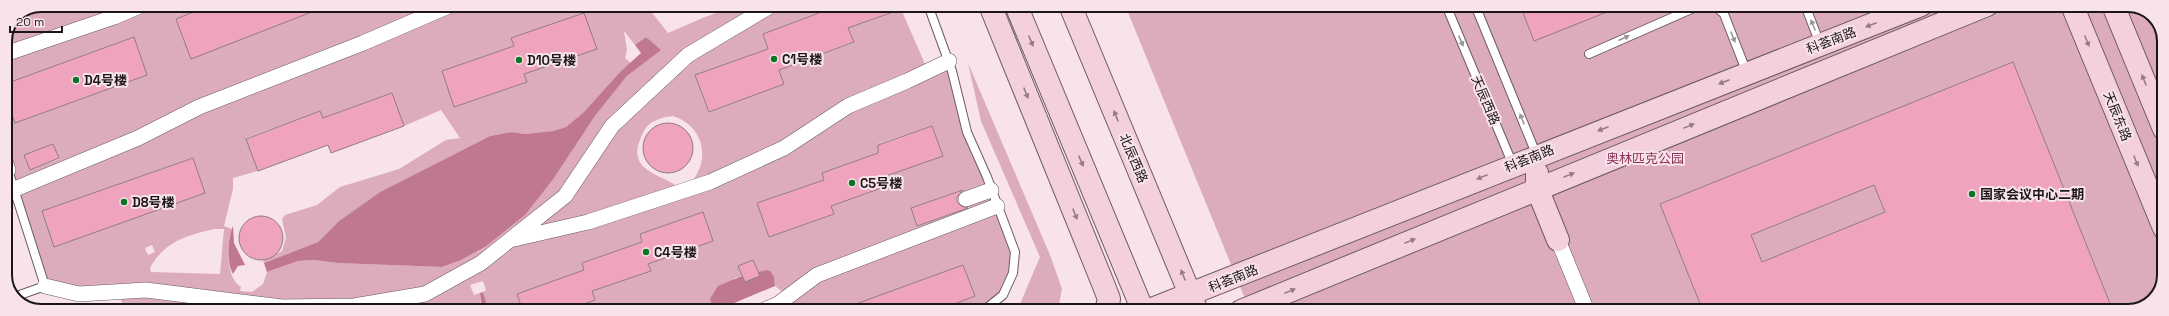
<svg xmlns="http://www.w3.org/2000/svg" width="2169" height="316" font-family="'Space Grotesk','Noto Sans SC',sans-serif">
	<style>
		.built { fill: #f2d5de }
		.green { fill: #dcabbc; fill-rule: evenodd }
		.water { fill: #c07792 }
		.building { fill: #f0a3bf; stroke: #8f7d83; fill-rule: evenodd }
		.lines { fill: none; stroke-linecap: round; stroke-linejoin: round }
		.lane-casing { stroke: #6c5b61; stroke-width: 10 }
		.street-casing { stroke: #6c5b61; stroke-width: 16 }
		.secondary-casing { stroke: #6c5b61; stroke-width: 24 }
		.lane { stroke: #fff; stroke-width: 8 }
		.street { stroke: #fff; stroke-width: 15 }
		.secondary { stroke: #f4d0df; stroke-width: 22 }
		.oneway { fill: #999697 }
		.oneway2 { fill: #937c85 }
		.poi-dot { fill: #0b7527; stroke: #f7e3e9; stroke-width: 1.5 }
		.labels { text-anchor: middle; stroke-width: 4; stroke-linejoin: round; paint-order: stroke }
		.street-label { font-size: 13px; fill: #1c1618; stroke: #f7e3e9 }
		.poi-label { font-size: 13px; font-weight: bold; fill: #1c1618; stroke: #f7e3e9; text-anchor: start }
		.park-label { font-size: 13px; fill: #8b3259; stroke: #f7e3e9 }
		.rim { fill: none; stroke: #1c1618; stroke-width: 2 }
	</style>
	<rect width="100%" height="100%" fill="#f7e3e9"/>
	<path class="built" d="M91,306l11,1 4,4h-26z"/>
	<path class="green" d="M41,5h170l-35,14 16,39 125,-48 -2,-5h331l22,28 37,-16 34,-12h99l-75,29 5,15 -73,26 14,37 75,-28 -5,-14 74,-27 -5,-15 53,-19 -1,-4h9l-8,4 27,62 21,-10 8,35 58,156 -12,43 -20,16h-47l39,-15 -12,-31 -125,46h-76l27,-14 -14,-11 -1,-9 -8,-7 -8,2 -5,-12 -14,6 3,10 -7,2 -21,27 -17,6h-134l32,-11 -3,-9 58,-20 -2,-7 65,-23 -10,-29 -63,22 2,8 -60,21 2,7 -67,24 6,17h-34l-6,-19 3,-2 -3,-9 -13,4 4,10 6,-2 1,18h-356l-4,-11 2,-8 -78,-6 -40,-125v-65l10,27 132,-48 -14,-38 -128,47v-43l11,-26zM624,31l11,14 11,-8 14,13 -33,26 -32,40 -41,62 -69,69 -24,13 -19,7 -105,-4 -23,-3 -16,1 -31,11 -4,12 -11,8 -12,-1 1,-4c-15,-8 -15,-43 -9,-58l-8,-3 9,-37v-11l25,-7 -12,-33 74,-27 3,7 69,-25 12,33 37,-16 19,28 -14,2 -47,29 -59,18 -23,18 -32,10 -3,4 4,19 -4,13 -19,10 1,2 54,-21 21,-21 41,-29 110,-56 22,-4 13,2 28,-3 13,-4 18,-15 35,-39 12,-10 -6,-5 2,-8zM511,39l86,9 -73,26 3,8 -73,25 -12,-36 72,-25zM673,116c25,8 37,34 24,58 -3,6 -9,11 -14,17 -20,-19 -62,-17 -39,-60 5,-10 18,-14 29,-15zM932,126l11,30 -57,20 3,10 -58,20 3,8 -65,23 -12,-34 67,-23 -2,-7 56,-20v-9zM53,144l6,15 -29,11 -5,-15zM192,158l13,35 -151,53 -12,-35zM962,190l7,18 -52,18 -6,-18zM214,229h10l-4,45 -69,-2 -1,-4c14,-26 37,-33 64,-39zM152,245l3,7 -7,3 -3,-7z
		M1125,5h1007l22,11 10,21v242l-12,23 -24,9h-878z
		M968,63l82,192 12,34 -3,15 -18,7h-24l23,-54 -59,-136z"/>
	<path class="water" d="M646,37l15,13 -34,26 -32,40 -41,62 -29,37 -40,32 -24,13 -19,7 -105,-4 -23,-3 -16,1 -31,11 -3,-9 54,-21 21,-21 41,-29 110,-56 22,-4 13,2 28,-3 13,-4 18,-15 35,-39 22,-20 -6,-8z
		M233,226l1,17 11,22 -7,1 -5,8c-7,-12 -5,-36 0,-48z
		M766,270l4,1 4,6 1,9 -60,25h-18l15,-6 -2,-6 8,-13 24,-10 3,6 14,-6 -1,-4z
		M483,292l6,19 -7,-1 -2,-17z"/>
	<path class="building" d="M211,5h116v1l-136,53 -15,-40z
		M840,5h66l1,2 -59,21 6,14 -75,28 5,14 -75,28 -14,-37 73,-26 -5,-15z
		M1520,5h102v1l-88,35z
		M584,13l13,36 -73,25 3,8 -73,25 -12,-36 72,-25 -3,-8z
		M134,37l13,38 -132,48 -10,-27v-12z
		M2013,62l100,249h-410l-43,-107zM1874,185l11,27 -123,50 -11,-27z
		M392,93l12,33 -73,27 -3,-8 -70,26 -12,-32 74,-28 3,7z
		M643 148a25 25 0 1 1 50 0a25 25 0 1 1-50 0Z
		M932,126l11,30 -57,20 4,9 -59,21 3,8 -65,23 -12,-34 67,-23 -2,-7 56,-20v-8z
		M53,144l6,14 -29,12 -6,-15z
		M193,158l12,35 -151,54 -12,-36z
		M963,190l-6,7v5l4,4 7,2 -51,18 -6,-18z
		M703,212l10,29 -65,23 3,7 -59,20 3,9 -32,11h-40l-6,-17 67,-24 -2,-7 60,-21 -2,-8z
		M239 238a22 22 0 1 1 44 0a22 22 0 1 1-44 0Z
		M753,260l7,16 -15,6 -7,-16z
		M963,265l12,31 -39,15h-94v-2z"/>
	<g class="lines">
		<g class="lane-casing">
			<path id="lane" d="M928,5l24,66 15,61 20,45 28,75 -2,21 -10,22 -20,16
				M1446,5l67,160
				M1475,5l62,151
				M1714,5l10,9 23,59
				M1805,5l15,39
				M1589,54l107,-47 11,-2
				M8,170l37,116 -31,11"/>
		</g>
		<g class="street-casing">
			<path id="street" d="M5,54l109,-37 28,-12
				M5,161l3,9
				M15,189l123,-51 61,-31 164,-64 88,-38
				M966,199l25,-9
				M514,239l74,-17 122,-40 74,-34 64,-42 59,-25 42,-20
				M1558,240l29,71
				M45,286l34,8 67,-4 136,17 72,-1 71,-12 56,-31 84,-67 47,-70 76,-71 84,-50
				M762,311l16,-7 39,-29 180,-69"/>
		</g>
		<g class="secondary-casing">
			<path id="secondary" d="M990,5l114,281 5,13 -3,12
				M1016,5l127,306
				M1070,5l127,306
				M2072,5l92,223
				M2113,5l51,124
				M1537,173v15l21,52
				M1147,311l774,-306
				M1241,311l746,-306"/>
		</g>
		<use href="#lane" class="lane"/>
		<use href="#street" class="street"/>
		<use href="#secondary" class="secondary"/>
	</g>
	<defs><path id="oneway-solid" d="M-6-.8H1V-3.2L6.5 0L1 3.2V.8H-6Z"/></defs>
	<g class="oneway">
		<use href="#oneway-solid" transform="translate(1813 25) rotate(-112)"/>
		<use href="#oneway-solid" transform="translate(1733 37) rotate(68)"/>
		<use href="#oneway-solid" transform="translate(1624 38) rotate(-24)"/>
		<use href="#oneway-solid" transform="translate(1461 41) rotate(67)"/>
		<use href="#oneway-solid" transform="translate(1522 119) rotate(-112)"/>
	</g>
	<g class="oneway2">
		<use href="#oneway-solid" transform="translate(1871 25) rotate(159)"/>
		<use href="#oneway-solid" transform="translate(1031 41) rotate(67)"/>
		<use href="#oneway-solid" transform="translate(2087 41) rotate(68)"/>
		<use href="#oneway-solid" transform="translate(2144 80) rotate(-112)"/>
		<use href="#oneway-solid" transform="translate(1724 82) rotate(159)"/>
		<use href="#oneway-solid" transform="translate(1026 93) rotate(68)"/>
		<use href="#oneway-solid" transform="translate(1116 116) rotate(-113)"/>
		<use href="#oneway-solid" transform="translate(1689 126) rotate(-22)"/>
		<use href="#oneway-solid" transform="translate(1603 129) rotate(159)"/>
		<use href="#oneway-solid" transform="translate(1081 161) rotate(67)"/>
		<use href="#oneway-solid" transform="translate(2136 161) rotate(68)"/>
		<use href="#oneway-solid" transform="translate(1569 175) rotate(-22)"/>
		<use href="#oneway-solid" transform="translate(1482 177) rotate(158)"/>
		<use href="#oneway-solid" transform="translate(1075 214) rotate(68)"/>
		<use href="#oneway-solid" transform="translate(1410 241) rotate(-22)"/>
		<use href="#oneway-solid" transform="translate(1183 275) rotate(-112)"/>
		<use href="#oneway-solid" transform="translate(1290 291) rotate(-22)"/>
	</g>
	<g class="poi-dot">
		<circle cx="774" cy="59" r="4"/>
		<circle cx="519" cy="60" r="4"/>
		<circle cx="76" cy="80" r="4"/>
		<circle cx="852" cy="183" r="4"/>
		<circle cx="1972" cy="194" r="4"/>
		<circle cx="124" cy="202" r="4"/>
		<circle cx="646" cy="252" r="4"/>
	</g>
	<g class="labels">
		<g class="street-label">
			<text transform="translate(1831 40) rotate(-21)" y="5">科荟南路</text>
			<text transform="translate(1486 100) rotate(67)" y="5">天辰西路</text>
			<text transform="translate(2118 116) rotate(68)" y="5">天辰东路</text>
			<text transform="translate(1134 158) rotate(67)" y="5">北辰西路</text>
			<text transform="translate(1529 158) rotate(-22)" y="5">科荟南路</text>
			<text transform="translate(1233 278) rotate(-22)" y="5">科荟南路</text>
		</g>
		<g class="poi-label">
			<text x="782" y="64">C1号楼</text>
			<text x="527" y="65">D10号楼</text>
			<text x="84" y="85">D4号楼</text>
			<text x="860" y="188">C5号楼</text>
			<text x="1980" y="199">国家会议中心二期</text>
			<text x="132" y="207">D8号楼</text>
			<text x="654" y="257">C4号楼</text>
		</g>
		<g class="park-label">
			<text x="1645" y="163">奥林匹克公园</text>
		</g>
	</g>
	<path d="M0 0H2169V316H0ZM41 12H2128A29 29 0 0 1 2157 41V275A29 29 0 0 1 2128 304H41A29 29 0 0 1 12 275V41A29 29 0 0 1 41 12Z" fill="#f7e3e9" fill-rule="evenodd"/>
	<path class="rim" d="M41 12H2128A29 29 0 0 1 2157 41V275A29 29 0 0 1 2128 304H41A29 29 0 0 1 12 275V41A29 29 0 0 1 41 12Z"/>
	<path d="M10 26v6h52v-6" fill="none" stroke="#1c1618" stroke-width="2"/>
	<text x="16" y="26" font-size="12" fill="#1c1618" stroke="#f7e3e9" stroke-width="3" paint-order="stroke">20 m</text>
</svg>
